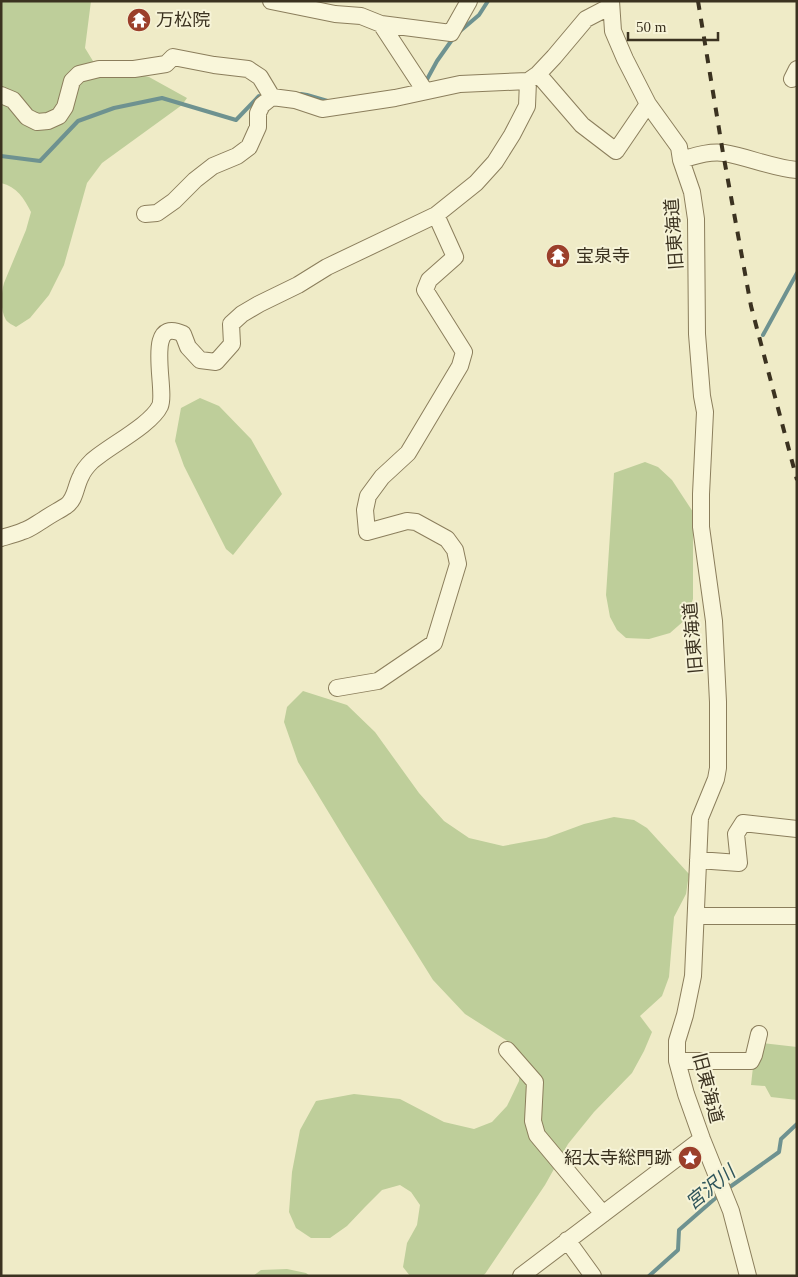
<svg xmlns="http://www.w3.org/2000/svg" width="798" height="1277" font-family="'Times New Roman','Noto Sans JP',serif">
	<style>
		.green { fill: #bece9a }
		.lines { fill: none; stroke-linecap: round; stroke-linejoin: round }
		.stream { stroke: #6e9290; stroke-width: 4 }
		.minor-casing { stroke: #8b7e5c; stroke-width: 18 }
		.minor { stroke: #f9f6da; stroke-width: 16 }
		.rail { stroke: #3b3220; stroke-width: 4; stroke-dasharray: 9 9; stroke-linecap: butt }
		.labels { text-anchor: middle; stroke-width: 4; stroke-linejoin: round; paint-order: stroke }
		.poi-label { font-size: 18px; fill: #3b3220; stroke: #f6f3d7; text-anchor: start }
		.street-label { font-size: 18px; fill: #3b3220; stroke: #f6f3d7 }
		.water-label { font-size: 19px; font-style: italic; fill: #2f555b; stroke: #f6f3d7 }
	</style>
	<rect width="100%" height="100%" fill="#efebc7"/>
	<path class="green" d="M1,1h90l-6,47 11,18 53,11 38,21 -5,7 -80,58 -15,20 -23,82 -15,30 -19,23 -14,9c-3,-2 -8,-4 -10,-7 -6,-10 -5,-26 -2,-37l22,-53 5,-18c-7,-14 -14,-25 -30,-29z
		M200,398l19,8 32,33 31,55 -49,61 -7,-6 -42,-83 -9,-25 6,-33z
		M645,462l13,5 14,13 21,32v87l-7,20 -16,14 -21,6 -23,-1 -9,-8 -7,-13 -4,-22 8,-122z
		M303,691l44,14 28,27 44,61 25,28 25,17 34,8 43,-8 38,-14 30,-7 20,3 13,8 42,46 -3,20 -12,23 -5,60 -7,19 -22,20 12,16 -8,19 -12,22 -38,39 -26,32 -23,41 -60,89 -3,2h-72l-7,-9 4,-24 10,-18 3,-20 -9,-13 -11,-7 -18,5 -17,17 -18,19 -17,12h-19l-15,-10 -7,-16 3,-40 8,-42 16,-29 38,-7 46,5 44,23 30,7 18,-7 15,-16 12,-25v-19l-10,-20 -44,-28 -32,-34 -87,-139 -48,-79 -14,-40 3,-15z
		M762,1043l35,4v53l-26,-3 -6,-11 -14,-1 2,-18z
		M287,1269l19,4 4,3h-57l8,-6z"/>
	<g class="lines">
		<path class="stream" d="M459,32l20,-17 9,-14
			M425,83l12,-22 17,-24
			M301,94l6,1 24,7
			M1,156l39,5 38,-40 36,-13 48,-10 74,22 23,-24
			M763,335l34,-62
			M727,1189l52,-37 2,-13 16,-15
			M649,1276l29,-26 1,-20 40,-35"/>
		<g class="minor-casing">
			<path id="minor" d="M271,1l64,13 26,2 20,8 44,67
				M611,1l2,30 12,28 23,45 31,43 2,13 11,32 4,27 1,115 5,62 3,16 -4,82v33l13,94 4,81v66l-2,11 -16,39 -7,158 -8,39 -8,26v20l9,33 16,45 29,72 17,65
				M381,24l70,9 18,-32
				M538,74l44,51 34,26 32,-47
				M792,79l5,-10
				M1,95l12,5 14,17 10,5 11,-1 11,-5 6,-9 7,-26 7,-7 20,-5h35l32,-5 7,-7 41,8 34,4 12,8 12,20
				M681,160c14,-4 28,-9 43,-7 25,4 48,15 73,17
				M145,214l12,-1 17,-12 21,-21 18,-14 24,-10 12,-9 9,-20v-14l4,-8 10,-8 23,3 27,9 73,-11 65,-14 68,-3 10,-7 16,-17 32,-38 25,-13
				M1,538c7,-2 15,-4 22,-7 7,-2 13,-7 20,-11 7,-5 15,-9 23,-14 10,-7 9,-19 15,-30 2,-5 7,-11 11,-15 17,-15 59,-36 68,-55 7,-17 -17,-91 23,-72l5,13 12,13 16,2 16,-18 -1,-20 11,-10 17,-10 39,-19 29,-18 109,-52 40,-32 19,-21 17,-27 15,-29 1,-25
				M337,688l41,-7 56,-38 24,-79 -3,-14 -8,-11 -31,-17 -9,-1 -40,11 -2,-22 3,-14 14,-19 26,-24 52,-87 4,-14 -39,-62 4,-10 26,-23 -19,-42
				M698,860l41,3 -3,-29 7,-11 54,6
				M696,916h101
				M507,1050l28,32 -2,39 4,14 66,79
				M677,1061h74l3,-6 5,-21
				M567,1240l26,36
				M521,1276l181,-137"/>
		</g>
		<use href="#minor" class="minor"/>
		<path class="rail" d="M698,1l25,152 28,153 46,174"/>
	</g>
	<defs>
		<g id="temple-disc" transform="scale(1.25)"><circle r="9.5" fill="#9b3f2b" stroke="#f6f3d7"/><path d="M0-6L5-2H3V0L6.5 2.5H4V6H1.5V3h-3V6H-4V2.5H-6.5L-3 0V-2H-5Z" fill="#fff"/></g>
		<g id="sight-disc" transform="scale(1.25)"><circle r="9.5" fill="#9b3f2b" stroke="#f6f3d7"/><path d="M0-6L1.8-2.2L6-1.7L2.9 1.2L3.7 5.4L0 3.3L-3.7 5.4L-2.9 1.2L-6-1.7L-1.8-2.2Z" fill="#fff"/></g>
	</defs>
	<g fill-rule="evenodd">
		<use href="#temple-disc" x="139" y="20"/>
		<use href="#temple-disc" x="558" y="256"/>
		<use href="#sight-disc" x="690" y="1158"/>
	</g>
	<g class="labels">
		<g class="poi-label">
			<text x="156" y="26">万松院</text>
			<text x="576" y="262">宝泉寺</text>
			<text x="672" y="1164" text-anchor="end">紹太寺総門跡</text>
		</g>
		<g class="street-label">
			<text transform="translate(674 234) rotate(-94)" y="6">旧東海道</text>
			<text transform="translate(693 638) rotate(-95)" y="6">旧東海道</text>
			<text transform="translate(708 1088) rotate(75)" y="6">旧東海道</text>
		</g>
		<g class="water-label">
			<text transform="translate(710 1187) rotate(-39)" y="7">宮沢川</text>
		</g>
	</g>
	<rect width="798" height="1277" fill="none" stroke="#3b3220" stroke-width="5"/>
	<path d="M628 32v8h90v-8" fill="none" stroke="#3b3220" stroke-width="2.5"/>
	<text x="636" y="32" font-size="15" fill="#3b3220" stroke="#f6f3d7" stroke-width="4" paint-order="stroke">50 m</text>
</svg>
